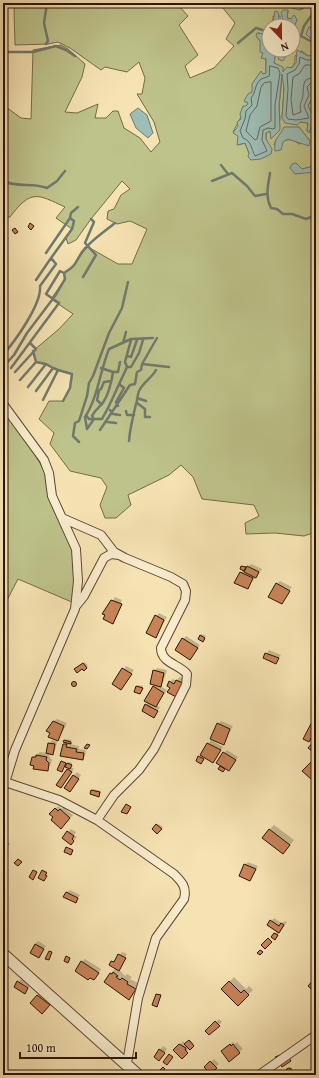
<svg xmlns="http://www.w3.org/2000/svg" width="319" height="1078" font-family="'Gentium Book Plus',serif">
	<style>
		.green { fill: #bec38b; stroke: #746a48; fill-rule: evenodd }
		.water { fill: #9ebdb4; stroke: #70796e }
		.shadow { fill: #0003 }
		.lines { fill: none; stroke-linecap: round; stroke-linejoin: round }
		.shore { stroke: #64685c; stroke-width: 1 }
		.stream { stroke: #70796e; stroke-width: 2.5 }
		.building { fill: #c78457; stroke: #2b1204 }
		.minor-casing { stroke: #5e4630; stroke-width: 10 }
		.tertiary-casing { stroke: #5e4630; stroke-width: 13 }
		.minor { stroke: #f9edce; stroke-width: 8 }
		.tertiary { stroke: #f9edce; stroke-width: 11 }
	</style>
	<rect width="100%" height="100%" fill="#f6e3b3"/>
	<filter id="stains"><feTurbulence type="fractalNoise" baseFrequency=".005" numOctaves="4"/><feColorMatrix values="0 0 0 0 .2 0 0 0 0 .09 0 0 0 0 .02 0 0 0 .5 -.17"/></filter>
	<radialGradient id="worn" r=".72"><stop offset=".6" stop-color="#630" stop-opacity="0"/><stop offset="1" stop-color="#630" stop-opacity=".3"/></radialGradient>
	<path class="green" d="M17,3h15l3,4 6,1 1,-5h142l-4,4 8,9 -9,9 19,30 -13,11 5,12 24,-10 20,-22 -8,-7 9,-16 -16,-20h63l7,2 -1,-2h7l-3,3 7,4 4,-1 4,-6h9v26l-7,-2 1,11h6v21l-3,-4 -5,1 -6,-5 -7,5c1,10 -4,12 -12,16l1,17 -2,29 15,7 3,-3 8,1 -1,8 2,2 2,-6 5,-3v21l-4,5 4,4v8l-6,5 -8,2 -6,-6 -5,5 22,5 3,-1v360l-12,4 -29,-3 -29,1 -1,-11 14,-7 -5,-11 -52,-6 -9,-22 -12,-12 -12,10 -41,20 3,10 -15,13h-11l-5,-13 7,-18 -6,-9 -31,-7 -20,-27 4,-11 -15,-14 10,-18h14l7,-13 2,-14c-12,-3 -23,-9 -36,-12l-3,-11 26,-22 14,-15 -22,-15 14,-20 -1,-6c14,-8 13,-16 24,-26l30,17h14l15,-35 -17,-8 -13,3 -10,-5 1,-8 6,-2 7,-14 9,-6 -8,-8 -31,38 -15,21 -8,4 -2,-6 6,-9 -16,-11 9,-11c-28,-13 -34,-18 -55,10l-7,1v-110l3,-1 15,11 10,1 2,-69 28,-5 7,4 17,15 -3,13 -17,35 12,1 21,-9 -3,14h11l7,-7h5l6,17 16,10 11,14 9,-10 -6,-20 -17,-28h5l3,-16 -6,-16 -12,10 -22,-5 -4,3 -31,-22 -12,-6 -10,2 -33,1 -1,-35zM288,11l-1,7 4,1 2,7v24h-7v6l-7,-4 2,-2h-5l-2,13 9,5 -4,38 1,14 -9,18 -1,-7 -4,2v6l3,7 -20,7 -4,-10 -7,2 1,-9 -6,-4 16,-30h-4l7,-10 9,-20 1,3 4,-2v-14l-6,-18 -4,-5 2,-3 6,1 3,-7 2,2v-3l4,-3v-7h7v10h5l-1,-7zM299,127l11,14 -11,3c-10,-8 -14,-3 -25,1 4,-13 13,-15 25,-18z
		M311,87l5,2v16l-3,4 2,5h-3l-4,-8 5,-10z
		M3,408l31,45 13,22 26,72 1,56 -56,-24 -15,29z"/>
	<path class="water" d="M295,3h12l1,2 -9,5 -7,-2v-2z
		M283,10h5l-1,8 4,1 3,-4 1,1 2,4 -2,5 -10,1 -4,-13z
		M275,11l3,1 2,14h-9l2,-3z
		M267,27l2,2 -2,6 2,15h7l-2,13 9,4v5l4,-5 5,1 4,-5 1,-13 11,6 5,-1 3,4v30l-5,-2 2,9 -5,10 4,8h3l-2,-5 3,-4v19l-5,3 -2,6 -2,-2 1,-8 -8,-1 -3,3 -12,-2 -3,-5 2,-29 -2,-15 -3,32 1,24 -9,9 -1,-8 -4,2v6l6,10 -1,5 -10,5 -10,1 -3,-3 1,-4 -4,-10 -8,2 1,-9 -5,-3 5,-7 -1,-4 4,-3 -1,-5 3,-8h3l2,-3 -4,-2 4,-7 4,-2v-8l9,-13 2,3 3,-1v-14l-5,-1 2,-5 -3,-1v-11l-4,-5 1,-3 7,1z
		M309,27l7,2v9h-6l-4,-4z
		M281,50h5v6l-3,5 -5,-2z
		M138,108l9,7 6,18 -5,5 -12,-10 -6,-14z
		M284,127h15l11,14 -1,5 -21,-7 -5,3 -2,8 -6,1c-2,-12 5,-15 9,-24z
		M316,162v10l-21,2 -5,-6 2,-4 4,-1 6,6 8,-2z"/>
	<path class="shadow" d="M251,564l11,5 -15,19 -11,-6 7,-12 -2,-1 1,-3h4l-1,4z
		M280,581l12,6 -11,16 -4,-19z
		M115,597l7,3 -9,22 -9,-8z
		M159,613l8,4 -12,20 1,-21z
		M202,634l4,2 -2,4 -5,-1z
		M186,636l14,9 -10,14 -7,-20z
		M269,650l12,5 -5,7 -12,-4z
		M85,662l3,4 -4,4 -2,-2 -6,2z
		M126,666l8,4 -10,15 -10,-1z
		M157,668l10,2 -4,13 -3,3 7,4 -11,15 4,2 -6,10 -8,-12 10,-20 -2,-14z
		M180,677l7,4 -16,6 -1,-5 3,-3 3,2z
		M138,685l5,1 -3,7 -5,-1z
		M57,719l10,4 -9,17 -5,-18z
		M221,721l12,5 -10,18 -5,-20z
		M66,739l6,1 -3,4 10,2v3l7,1 -1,6 -3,3 -21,-4z
		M52,740l5,2 -2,9 -3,3 -2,-1 -1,3 3,4 -2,6 -8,4 -8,-1 -1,-12 7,-5 7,1 2,-9z
		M211,740l12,7 -10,15 -8,-5 -3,5 -3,-5z
		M227,750l11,7 -9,12 -3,-2 -2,2 -3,-2 3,-14z
		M314,760l2,1v12l-5,-10z
		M69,762l3,1 -1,4 3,2 -13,18 -3,-2 12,-18 -2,-3z
		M77,772l4,3 -8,12 1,-12z
		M93,789l8,2 -1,3 -1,2 -7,-5z
		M58,806l4,3 1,-2 10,8 -12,13 -10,-14z
		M158,824l5,3 -6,6 -4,-4z
		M274,825l20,15 -6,8 -19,-18z
		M71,829l5,3 -2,3 3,2 -6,7 -8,-6z
		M3,841l7,2 -7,13z
		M248,862l10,4 -8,14 -5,-15z
		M44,870l3,1 -2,3 3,1 -3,4z
		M70,890l10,5 -5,7 -9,-9z
		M274,918l8,5 3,-2 2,1 -11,15h-3l4,-6 -9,-6z
		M38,941l8,5 -7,10 -4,-12z
		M122,952l5,2 -8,15 6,7 2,-2 5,3 -2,2 10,5 -11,14 -18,-25 5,-5 -4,-6 4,-3z
		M85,959l16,10 -4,7 -15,-14z
		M234,977l12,12 3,-3 4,4 -15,14 -15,-15z
		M21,979l10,5 -6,9 -7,-11z
		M40,992l12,10 -7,8 -14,-7z
		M219,1019l3,3 -13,12 -3,-3z
		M190,1040l4,4 -12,13 -8,-7 9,-9 3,3z
		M233,1042l2,2 2,-2 6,7 -14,11 -4,-12z
		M163,1046l4,3 -5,7h-7z
		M288,1050l5,7 -3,3 -14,-3z
		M214,1059l5,5 -9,8 -5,-5z
		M287.5 1070a2.5 2.5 0 1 1 5 0a2.5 2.5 0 1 1-5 0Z"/>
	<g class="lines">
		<path class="shore" d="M316,60h-9l-7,-3 -1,7 -4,6 -8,4 1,15 -2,27 2,3 8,1 13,-2 -5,-12 5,-11 -2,-8 4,-4 5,1
			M316,65h-11l-6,9 -6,3 -2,22 2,16 8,-3c-3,-9 2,-10 2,-18 1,-9 -1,-18 13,-15
			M270,66l8,2 2,5 -5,32v23l-2,1 -5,-1 -5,2 -1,10 5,11 -12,5c-4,-7 -3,-15 -12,-18l-3,-7 5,-12 1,-8 6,-6 -1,-7c5,-5 3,-12 9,-18 2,-2 6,-2 9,-4z
			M271,82v39l-11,6 -3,12 -2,1 -9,-9 4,-16 7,-9 4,-19 3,-4z"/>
		<path class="stream" d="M293,35l8,1 15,8
			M301,36l3,-10 12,-17
			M238,43l18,-15 13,4
			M46,44l2,-3 -4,-18 3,-20
			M3,52h30l23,-6 10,4 9,6
			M221,165l7,9
			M270,173c-2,13 -5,23 1,35l6,1 6,5h9l14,5 10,-4
			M3,181c15,7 30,1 44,7l10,-7 8,-10
			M212,181l20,-8 15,13 8,10 11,-2
			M46,253l24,-35
			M83,277l13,-22 -11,-12 9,-21 -3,-3
			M36,280l15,-22
			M123,343l3,-11
			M3,355c12,-14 39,-51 37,-69l16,-22 -5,-6 21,-29 2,-8 -4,-3 1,-5 7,-6
			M127,356l4,1 6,-17
			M142,364l27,3
			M4,366l10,-11 13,-22 28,-37 10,-17 -1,-6c12,-7 11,-10 18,-21 8,-11 22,-20 33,-29
			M127,367h4l8,-14 4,-13
			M11,368l48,-65 -13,-9 14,-23 4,2
			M101,368l12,4
			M58,370l14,4 -2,14 -7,13
			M15,372l21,-23 -6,-6
			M20,380l16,-18 -3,-11
			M28,387l18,-23 -10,-2
			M36,391l17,-23 -7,-4
			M99,391l-2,9 4,4
			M96,392l5,-3 3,-7 7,-1
			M137,398l9,3
			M43,400l15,-30 -5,-2
			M137,403l8,6v8h5
			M118,406l-2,-4 8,-14 -5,-4
			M110,410l3,4 7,1
			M126,411l1,4h7
			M86,415l3,4h5l-2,-3c3,-6 6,-8 10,-12 6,-8 10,-23 11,-32h5l2,-10
			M107,422l9,1
			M87,429l-2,-12c13,-20 15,-46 24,-68l22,-10 22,-1
			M87,429l7,-10h8l7,-13 18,-39 -2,-5 6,-22
			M100,430l30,-45 5,-1 2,-12 4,-2 1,-6 15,-26
			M129,441c1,-13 4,-25 7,-37 2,-4 1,-9 3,-13 4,-9 12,-12 17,-21
			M79,442l-6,-6 2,-13 4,-2 8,-25 2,-13 4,-7 16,-43 13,-25 6,-26"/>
	</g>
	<path class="building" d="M252,3h13l-1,5z
		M30,223l4,3 -3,4 -3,-3z
		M15,228l3,4 -3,2 -3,-4z
		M241,566l5,1 -2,4 -4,-2z
		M247,566l12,6 -3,6 -12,-6z
		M240,572l13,6 -5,11 -14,-6z
		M276,583l14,8 -8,13 -14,-7z
		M111,600l11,4 -9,20 -10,-5 2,-4 -3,-1z
		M155,615l9,5 -8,18 -10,-5z
		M200,635l5,3 -2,4 -5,-3z
		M182,638l16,10 -8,12 -15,-10z
		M265,653l14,5 -3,6 -13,-6z
		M83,663l4,5 -3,3 -2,-2 -5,4 -3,-4z
		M122,668l10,6 -11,16 -9,-6z
		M153,670l11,3 -3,14 -11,-3z
		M176,680l9,4 -7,14 -11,-6 3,-4 -3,-2 2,-5 5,3z
		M71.5 684a2.5 2.5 0 1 1 5 0a2.5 2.5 0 1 1-5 0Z
		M136,686l7,2 -3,6 -6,-2z
		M153,686l11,7 -8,14 -12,-6z
		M145,704l13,7 -4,7 -12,-7z
		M315,716l1,12 -7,14 -6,-3z
		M53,721l11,5 -6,15 -10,-4 2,-4 -4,-2z
		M217,723l13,6 -6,16 -14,-6z
		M64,740l7,2v2l-8,-2z
		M314,741l2,1v12l-8,-6z
		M48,743l7,1 -2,11 -7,-2z
		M207,743l14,7 -8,13 -13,-8z
		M63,744h4l-1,3 11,2 -1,3 8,1 -1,7 -23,-4z
		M87,744l3,1 -3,4 -3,-1z
		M223,752l13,8 -7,11 -13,-8z
		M36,755l11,2 -1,3 3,3 -1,8 -15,-2 1,-3 -4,-1 2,-8h4z
		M198,756l6,3 -3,5 -5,-3z
		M61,761l5,2 -4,9 -5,-2z
		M311,762l5,4v8l-5,5 -9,-8z
		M67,763l5,2 -2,4 -5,-2z
		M220,766l5,3 -2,3 -5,-3z
		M67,769l5,3 -11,16 -5,-3z
		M73,775l6,4 -9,13 -6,-4z
		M91,790l9,2 -1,5 -9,-3z
		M126,804l5,3 -4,7 -6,-2z
		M55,808l3,3 2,-2 10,9 -9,11 -10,-9 2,-3 -4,-3z
		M156,824l6,5 -5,5 -5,-5z
		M269,829l21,16 -7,9 -21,-16z
		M67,831l7,5 -2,3 2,2 -3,4 -9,-7z
		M3,845l4,2 -4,10z
		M66,847l7,3 -2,5 -7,-3z
		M18,859l4,3 -4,4 -4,-3z
		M244,864l12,5 -6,12 -11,-5z
		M33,870l4,2 -4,8 -4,-3z
		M42,870l5,3 -2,2 2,1 -3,5 -6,-3z
		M66,892l12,6 -2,5 -13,-6z
		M270,920l9,6 2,-3 3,2 -5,8 -12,-8z
		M274,933l4,2 -3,5 -4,-3z
		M268,938l4,4 -7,7 -4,-4z
		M35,944l9,5 -5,9 -9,-5z
		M260,950l3,2 -3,3 -3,-2z
		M49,951l3,1 -3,8 -4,-1z
		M118,954l8,4 -7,13 -10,-6 2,-4 3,1z
		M66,956l4,2 -2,5 -4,-2z
		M81,961l18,12 -5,7 -4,-2 -2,2 -13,-9z
		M113,972l5,4 -2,1 4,3 2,-2 6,4 -1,2 9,5 -7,11 -25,-18 6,-9 2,1z
		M316,977v16l-8,-7z
		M17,981l11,7 -3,6 -11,-7z
		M229,981l12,12 3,-3 5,5 -11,11 -17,-17z
		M156,994l5,1 -4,12 -5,-2z
		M37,995l13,10 -8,9 -12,-11z
		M215,1021l5,5 -11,9 -4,-4z
		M189,1040l5,6 -4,4 -6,-6z
		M179,1044l7,4 -1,2 3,3 -6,6 -9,-9z
		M230,1044l1,2 2,-2 7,9 -11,9 -8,-11z
		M159,1049l6,4 -6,8 -5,-4z
		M285,1053l6,8 -9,6 -7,-10z
		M169,1054l4,3 -6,8 -4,-3z
		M210,1061l7,7 -7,6 -6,-7z
		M163,1067l2,2 -5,5 -2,-2z
		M286 1071a3 3 0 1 1 6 0a3 3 0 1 1-6 0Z
		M316,1069v6h-11v-1z"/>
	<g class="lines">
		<g class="minor-casing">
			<path id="minor" d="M3,404l41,56 5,13 3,23 24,53 2,32 -3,28 -60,141 -12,39
				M62,518l39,17 13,17 11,6 46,19 12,7 3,7 -1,9 -24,48c0,15 18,16 26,26l-1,11 -32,64 -15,21 -25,25 -17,25
				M76,606l8,-10 20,-38 7,-4 8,1
				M5,782l54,18 38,20 77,54c8,8 13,13 10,25l-28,39 -18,60 -11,65
				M259,1075l57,-40"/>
		</g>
		<g class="tertiary-casing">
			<path id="tertiary" d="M3,954l135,121"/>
		</g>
		<use href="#minor" class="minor"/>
		<use href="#tertiary" class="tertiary"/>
	</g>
	<rect width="319" height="1078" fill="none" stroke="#f6e3b3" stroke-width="16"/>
	<rect x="4" y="4" width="311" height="1070" fill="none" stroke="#2b1204" stroke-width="2"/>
	<rect x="8" y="8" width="303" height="1062" fill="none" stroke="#2b1204"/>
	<g transform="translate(281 38) rotate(158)"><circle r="19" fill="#f9edce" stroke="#a7957d"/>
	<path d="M0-3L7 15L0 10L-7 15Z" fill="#8f2418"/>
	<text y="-6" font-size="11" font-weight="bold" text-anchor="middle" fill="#2b1204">N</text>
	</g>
	<path d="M20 1052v6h116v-6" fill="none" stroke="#2b1204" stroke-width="2"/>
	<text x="26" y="1052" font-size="12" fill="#2b1204" stroke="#f9edce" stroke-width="3" paint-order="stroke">100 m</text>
	<rect width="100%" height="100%" filter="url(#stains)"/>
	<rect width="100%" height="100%" fill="url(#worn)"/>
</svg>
